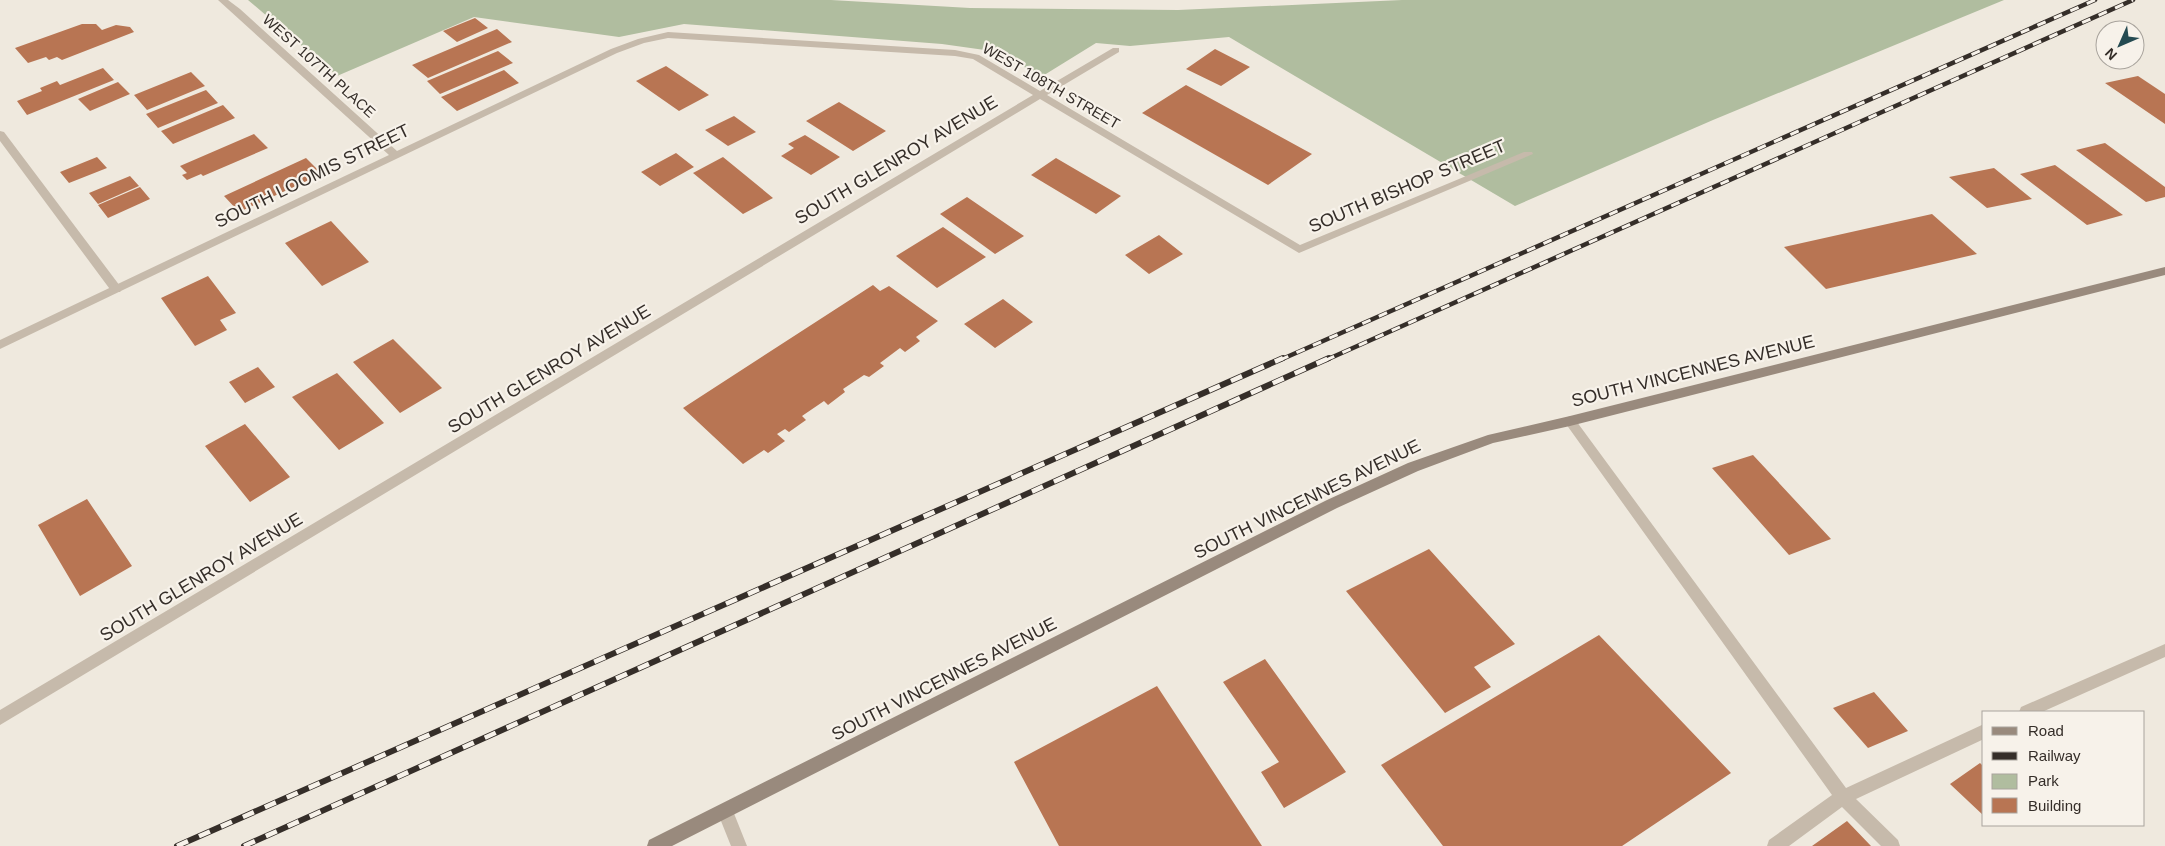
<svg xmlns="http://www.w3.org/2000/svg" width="2165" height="846" font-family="Arial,sans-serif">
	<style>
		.green { fill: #b0bd9f }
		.building { fill: #b87553 }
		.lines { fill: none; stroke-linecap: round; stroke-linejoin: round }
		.service { fill: #c6baab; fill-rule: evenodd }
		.minor { fill: #c6baab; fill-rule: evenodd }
		.secondary { fill: #998a7d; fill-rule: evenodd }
		.rail-far1-casing { stroke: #352e29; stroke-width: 4.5 }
		.rail-casing { stroke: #352e29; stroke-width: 6 }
		.rail-far1 { stroke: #f7f2ea; stroke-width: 3; stroke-dasharray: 9; stroke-linecap: butt }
		.rail { stroke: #f7f2ea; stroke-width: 4.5; stroke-dasharray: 12; stroke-linecap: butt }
		.labels { text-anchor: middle; stroke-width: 4.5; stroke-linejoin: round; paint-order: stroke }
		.far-street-label { font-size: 15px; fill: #352e29; stroke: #f7f2ea }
		.street-label { font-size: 18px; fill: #352e29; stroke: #f7f2ea }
	</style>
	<rect width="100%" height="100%" fill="#efe9de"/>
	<path class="green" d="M248,0h583l139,8 208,2 224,-10h602l-291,120 -198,86 -286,-169 -99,9 -34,-3 -55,34 -42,-25 -57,-8 -258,-20 -65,13 -145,-20 -137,59z"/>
	<path class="building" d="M475,18l13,10 -31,14 -14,-11z
		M82,24h14l6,6 14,-5 14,2 4,5 -72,28 -5,-3 -8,3 -3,-3 -18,6 -13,-15z
		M497,29l15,13 -84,36 -16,-13z
		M1215,49l35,18 -29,19 -35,-17z
		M498,51l15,12 -73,31 -13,-13z
		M666,66l43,29 -30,16 -43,-30z
		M103,68l11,12 -87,35 -10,-14 25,-10 -2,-3 17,-7 3,4z
		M504,70l15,13 -62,28 -16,-14z
		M191,72l14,14 -58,24 -13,-15z
		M2138,76l27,18v30l-60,-41z
		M118,82l12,12 -40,17 -12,-12z
		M1186,85l126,69 -44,31 -126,-72z
		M206,90l12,13 -60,25 -12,-14z
		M839,102l47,29 -33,20 -47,-30z
		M223,105l12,13 -62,26 -12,-13z
		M734,116l22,16 -28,14 -23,-16z
		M254,134l14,14 -65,28 -2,-2 -14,6 -5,-5 5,-2 -7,-7z
		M805,135l35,22 -29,18 -30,-19 13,-8 -6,-4z
		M2105,143l60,44v10l-19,5 -70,-52z
		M676,153l18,14 -34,19 -19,-14z
		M97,157l10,11 -38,15 -9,-11z
		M723,157l50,41 -30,16 -50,-41z
		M306,158l16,16 -83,38 -15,-16z
		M1056,158l65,38 -25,18 -65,-39z
		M2055,165l68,50 -36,10 -67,-51z
		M1994,168l38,31 -45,9 -38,-31z
		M130,176l9,10 -41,18 -9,-11z
		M140,187l10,12 -42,19 -10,-13z
		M967,197l57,39 -29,18 -55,-40z
		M1932,214l45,40 -151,35 -42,-42z
		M331,221l38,41 -47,24 -37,-43z
		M943,227l43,30 -49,31 -41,-32z
		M1159,235l24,19 -34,20 -24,-19z
		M208,276l28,37 -16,7 7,10 -32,16 -34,-48z
		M873,285l7,6 9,-5 49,35 -22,16 4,4 -15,11 -5,-4 -20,15 4,3 -15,11 -5,-2 -21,14 2,3 -17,13 -4,-4 -22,15 4,4 -17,12 -4,-3 -8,5 8,7 -17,12 -4,-3 -21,14 -60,-56z
		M1003,299l30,23 -38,26 -31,-24z
		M393,339l49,49 -42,25 -47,-51z
		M258,367l17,20 -30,16 -16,-21z
		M337,373l47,50 -45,27 -47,-53z
		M245,424l45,53 -40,25 -45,-56z
		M1753,455l78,84 -42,16 -77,-87z
		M87,499l45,67 -52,30 -42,-71z
		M1429,549l86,95 -41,23 17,20 -46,26 -99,-122z
		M1599,635l132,138 -109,73h-179l-62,-81z
		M1265,659l81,113 -62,36 -23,-36 18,-10 -56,-80z
		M1157,686l105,160h-203l-45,-84z
		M1874,692l34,39 -40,17 -35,-40z
		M1980,763l4,4v49l-34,-32z
		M1847,821l24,25h-59z"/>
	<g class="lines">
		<path class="service" d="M0,131l4,1 116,154 2,3 -2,3h-8l-112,-151z
			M1570,416l4,2 272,370 138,-64v15l-128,60 42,41 2,6h-19l-39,-39 -53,39h-22l2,-6 63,-45 -266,-371 -2,-3 2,-3z
			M2165,644v13l-123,55h-23l2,-5z
			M725,803l6,3 16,40h-16l-14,-35 2,-5z"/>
		<path class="minor" d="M218,0h10l12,9 157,142 214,-102 27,-10 30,-7 287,18 24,5 61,36 73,-43h6v4l-72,43 253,150 224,-93h8l1,2 -234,99 -259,-154 -1040,626v-15l1033,-615 -60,-36 -18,-3 -287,-18 -24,5 -27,10 -617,296v-9l389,-185z"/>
		<path class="secondary" d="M2165,267v8l-595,151 -77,17 -75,28 -81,37 -665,338h-25l2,-6 678,-340 81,-37 80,-28 82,-19z"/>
		<g class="rail-far1-casing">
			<path id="rail-far1" d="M1280,360l815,-360
				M1326,360l807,-360"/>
		</g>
		<g class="rail-casing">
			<path id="rail" d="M177,846l1106,-488
				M244,846l1085,-488"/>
		</g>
		<use href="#rail-far1" class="rail-far1"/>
		<use href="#rail" class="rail"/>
	</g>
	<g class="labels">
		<g class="far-street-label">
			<text transform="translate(319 66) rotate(42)" y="5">WEST 107TH PLACE</text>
			<text transform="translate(1051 86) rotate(30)" y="5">WEST 108TH STREET</text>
		</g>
		<g class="street-label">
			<text transform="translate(896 160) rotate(-31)" y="6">SOUTH GLENROY AVENUE</text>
			<text transform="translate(312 176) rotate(-26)" y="6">SOUTH LOOMIS STREET</text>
			<text transform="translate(1407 186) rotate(-23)" y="6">SOUTH BISHOP STREET</text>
			<text transform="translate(549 369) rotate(-31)" y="6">SOUTH GLENROY AVENUE</text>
			<text transform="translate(1693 371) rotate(-14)" y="6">SOUTH VINCENNES AVENUE</text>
			<text transform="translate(1307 499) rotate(-26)" y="6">SOUTH VINCENNES AVENUE</text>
			<text transform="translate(201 577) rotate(-31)" y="6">SOUTH GLENROY AVENUE</text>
			<text transform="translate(944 679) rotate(-27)" y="6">SOUTH VINCENNES AVENUE</text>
		</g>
	</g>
	<rect x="1982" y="711" width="162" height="115" fill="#f7f2ea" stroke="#a9a49d"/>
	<rect x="1992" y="727" width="25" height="8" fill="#998a7d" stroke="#a9a49d"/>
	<text x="2028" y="736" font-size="15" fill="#352e29">Road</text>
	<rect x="1992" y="752" width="25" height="8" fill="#352e29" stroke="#a9a49d"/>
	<text x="2028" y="761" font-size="15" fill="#352e29">Railway</text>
	<rect x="1992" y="774" width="25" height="15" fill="#b0bd9f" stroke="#a9a49d"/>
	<text x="2028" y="786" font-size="15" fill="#352e29">Park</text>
	<rect x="1992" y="798" width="25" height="15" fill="#b87553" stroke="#a9a49d"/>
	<text x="2028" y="811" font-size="15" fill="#352e29">Building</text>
	<g transform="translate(2120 45) rotate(225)"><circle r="24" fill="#f7f2ea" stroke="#a9a49d"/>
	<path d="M0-4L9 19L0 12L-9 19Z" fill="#244a51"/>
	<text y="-8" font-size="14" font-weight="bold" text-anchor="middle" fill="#352e29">N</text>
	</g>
</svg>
